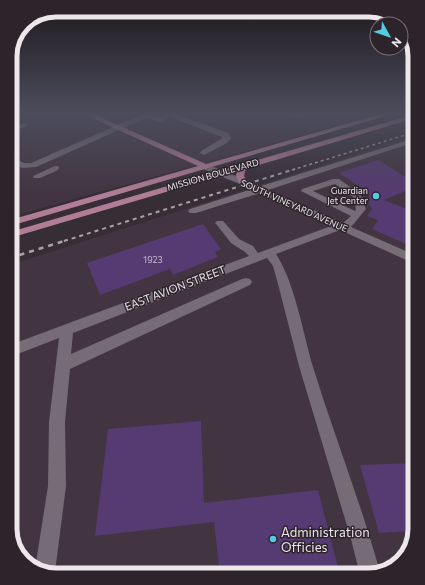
<svg xmlns="http://www.w3.org/2000/svg" width="425" height="585" font-family="Commissioner,sans-serif">
	<style>
		.built { fill: #423441 }
		.building { fill: #563a72 }
		.lines { fill: none; stroke-linecap: round; stroke-linejoin: round }
		.minor { fill: #766c75; fill-rule: evenodd }
		.major { fill: #b17d96; fill-rule: evenodd }
		.rail-far2 { stroke: #a8a1a7; stroke-width: 1.5; stroke-dasharray: 3 3; stroke-linecap: butt }
		.rail-far1 { stroke: #a8a1a7; stroke-width: 2; stroke-dasharray: 4 4; stroke-linecap: butt }
		.rail { stroke: #a8a1a7; stroke-width: 2.5; stroke-dasharray: 5 5; stroke-linecap: butt }
		.poi-dot { fill: #55cae0; stroke: #2c232b; stroke-width: 1.5 }
		.labels { text-anchor: middle; stroke-width: 3; stroke-linejoin: round; paint-order: stroke }
		.far-street-label { font-size: 9px; fill: #ede7ec; stroke: #2c232b }
		.far-poi-label { font-size: 9px; fill: #ede7ec; stroke: #2c232b; text-anchor: end }
		.number-label { font-size: 9px; fill: #c7bcce }
		.street-label { font-size: 11px; fill: #ede7ec; stroke: #2c232b }
		.near-poi-label { font-size: 13px; fill: #ede7ec; stroke: #2c232b; text-anchor: start }
		.rim { fill: none; stroke: #ede7ec; stroke-width: 5 }
	</style>
	<rect width="100%" height="100%" fill="#362d35"/>
	<path class="built" d="M10,113h373l-373,104z
		M415,135v394l-6,23 -17,17 -23,6h-316l-20,-6 -17,-17 -6,-23v-264z"/>
	<path class="building" d="M378,160l37,23v4l-31,13 31,12v36l-43,-19 6,-9 -11,-4 5,-7 -3,-4v-12l-30,-20z
		M203,224l18,25 -6,3 3,5 -45,18 -3,-6 -70,26 -13,-32z
		M201,421l3,82 114,-13 22,85h-120l-6,-53 -119,14 13,-107z
		M415,463l-1,68 -35,2 -19,-68z"/>
	<g class="lines">
		<path class="minor" d="M145,113h10l-3,3 7,2 7,-5h7l55,20 3,5 -4,5 -23,12 -4,-2 1,-2 20,-12 1,-2 -52,-20 -10,5 -14,-4 -110,49 -14,1 -12,-6v-6l14,7h7z
			M282,113h28l-11,5z
			M25,123l2,1v2l-17,7v-5z
			M415,138v4l-147,48 75,33 8,-7 -50,-25 1,-2 31,-10h6l21,15 6,15 -15,18 64,28v9l-75,-34 -64,24c19,29 27,79 37,113 21,68 48,136 67,205l-11,3h-9l-9,-36 -52,-173 -21,-82 -5,-18 -6,-8 -194,75 -2,21 171,-75 4,-1 4,1 2,3 -2,3 -180,84 -5,53 1,64 -11,86 -2,3 -18,-6 13,-83 1,-64 10,-84 -49,19v-12l239,-89 -4,-4 -14,-9 -14,-18 -2,-2 2,-2h6l16,18 14,7 5,7 73,-27 -71,-33 -64,20h-6l-2,-2 2,-2 62,-20 -49,-20v-4h6l52,21zM335,184l18,13 3,12 -1,2 -42,-20z
			M55,166h3l1,2 -1,2 -18,8h-6l-1,-2z"/>
		<path class="major" d="M81,113h10l115,51 178,-51h12l-386,113v-6l188,-54z
			M415,114v4l-163,49 -7,4 -1,5 3,6 -1,2h-6l-4,-8 1,-5 -227,67v-6z"/>
		<path class="rail-far2" d="M292,170l123,-38"/>
		<path class="rail-far1" d="M64,241l231,-72"/>
		<path class="rail" d="M10,258l57,-18"/>
	</g>
	<linearGradient id="sky" x2="0" y2="1"><stop stop-color="#1e191d"/><stop offset="0.58" stop-color="#4c4c5c"/><stop offset="1" stop-color="#4c4c5c" stop-opacity="0"/></linearGradient>
	<rect width="425" height="195" fill="url(#sky)"/>
	<g class="poi-dot">
		<circle cx="376" cy="196" r="4"/>
		<circle cx="273" cy="539" r="4"/>
	</g>
	<g class="labels">
		<g class="far-street-label">
			<text transform="translate(213 175) rotate(-16)" y="3">MISSION BOULEVARD</text>
			<text transform="translate(294 206) rotate(24)" y="3">SOUTH VINEYARD AVENUE</text>
		</g>
		<g class="far-poi-label">
			<text x="368" y="194">Guardian<tspan x="368" dy="10">Jet Center</tspan></text>
		</g>
		<g class="number-label">
			<text x="153" y="263">1923</text>
		</g>
		<g class="street-label">
			<text transform="translate(175 288) rotate(-21)" y="4">EAST AVION STREET</text>
		</g>
		<g class="near-poi-label">
			<text x="281" y="537">Administration<tspan x="281" dy="15">Officies</tspan></text>
		</g>
	</g>
	<path d="M0 0H425V585H0ZM56 17H369A39 39 0 0 1 408 56V529A39 39 0 0 1 369 568H56A39 39 0 0 1 17 529V56A39 39 0 0 1 56 17Z" fill="#2c232b" fill-rule="evenodd"/>
	<path class="rim" d="M56 17H369A39 39 0 0 1 408 56V529A39 39 0 0 1 369 568H56A39 39 0 0 1 17 529V56A39 39 0 0 1 56 17Z"/>
	<g transform="translate(389 36) rotate(130)"><circle r="19" fill="#2c232b" stroke="#797178"/>
	<path d="M0-3L7 15L0 10L-7 15Z" fill="#55cae0"/>
	<text y="-6" font-size="11" font-weight="bold" text-anchor="middle" fill="#ede7ec">N</text>
	</g>
</svg>
